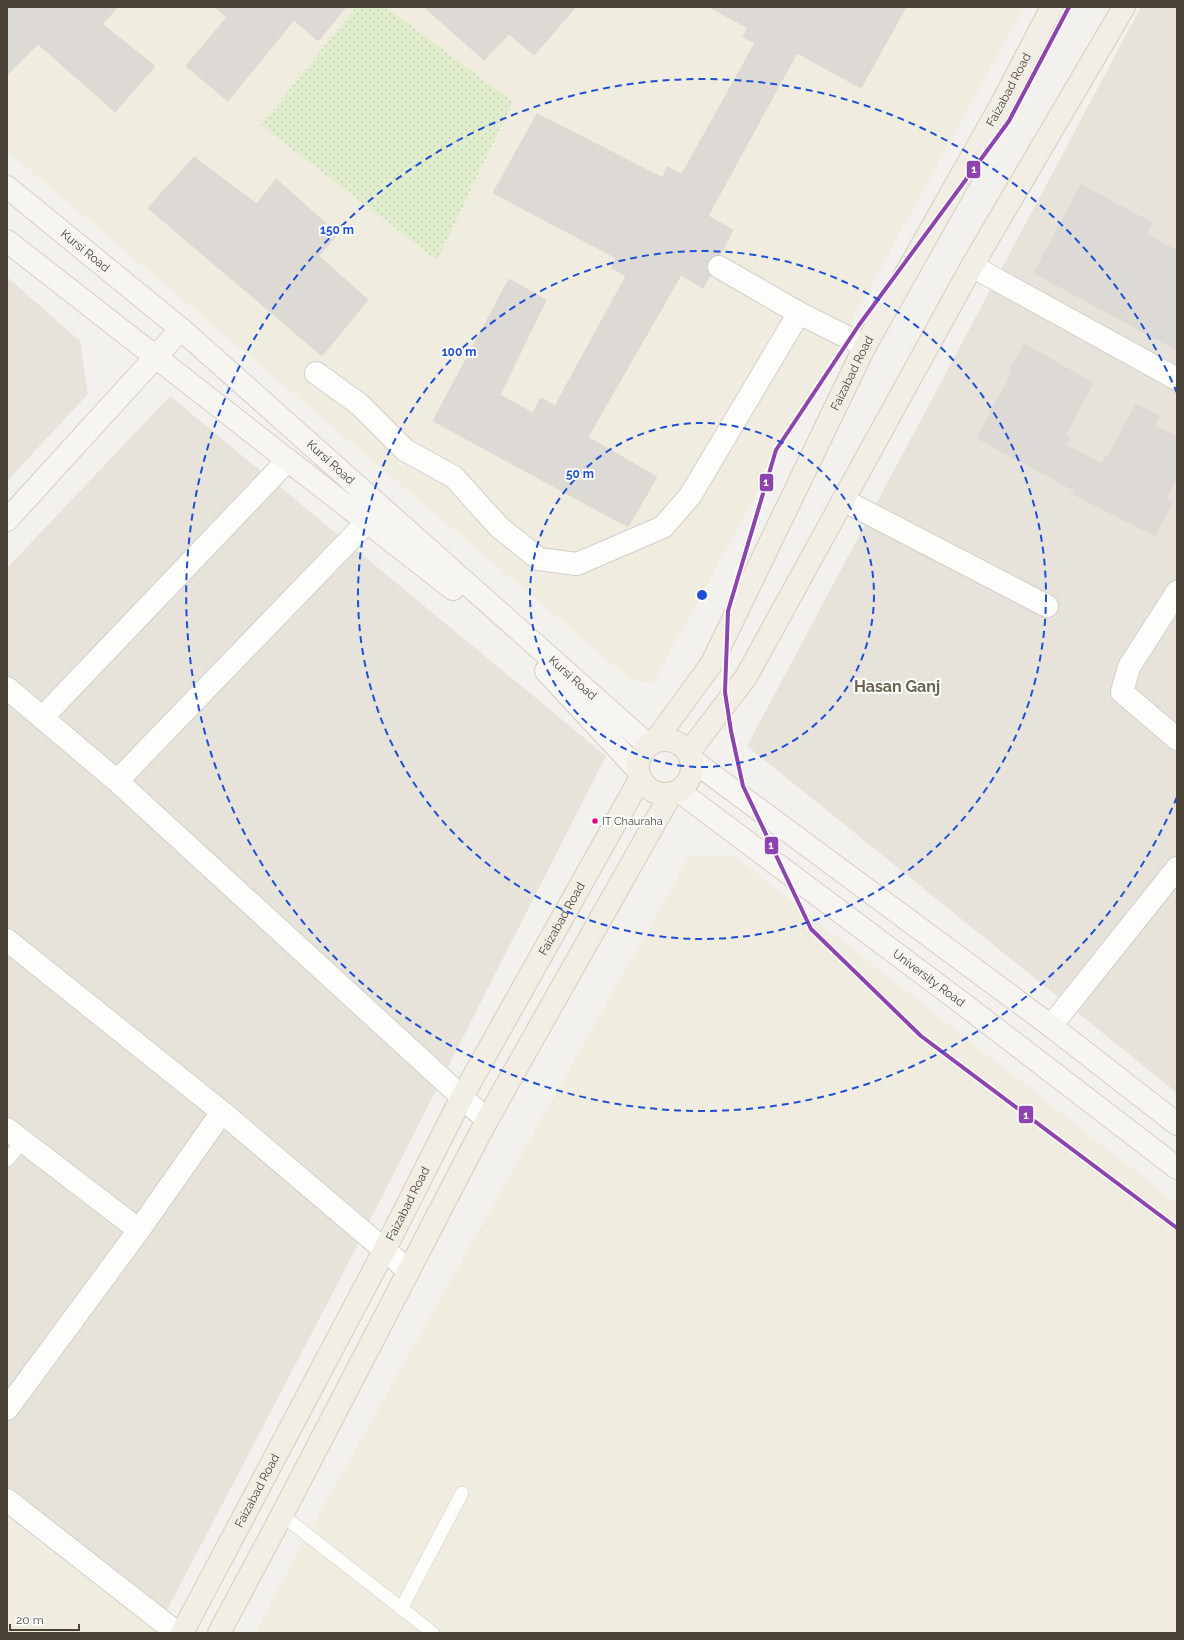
<svg xmlns="http://www.w3.org/2000/svg" width="1184" height="1640" font-family="Raleway,sans-serif">
	<style>
		.residential { fill: #e7e3db }
		.education { fill: #f1ece0 }
		.park { fill: url(#park-dots) }
		.building { fill: #dddad6; stroke: #dcd8d3 }
		.lines { fill: none; stroke-linecap: round; stroke-linejoin: round }
		.service-casing { stroke: #d1cfcb; stroke-width: 14 }
		.minor-casing { stroke: #d1cfcb; stroke-width: 24 }
		.secondary-casing { stroke: #d3cec5; stroke-width: 24 }
		.primary-casing { stroke: #d6cdbb; stroke-width: 24 }
		.service { stroke: #fdfdfc; stroke-width: 13 }
		.minor { stroke: #fdfdfc; stroke-width: 22 }
		.secondary { stroke: #f7f5f1; stroke-width: 22 }
		.primary { stroke: #f2eee6; stroke-width: 22 }
		.metro-1-casing { stroke: #fff; stroke-width: 7 }
		.metro-1 { stroke: #8e44ad; stroke-width: 4 }
		.ring { fill: none; stroke: #1d4ed8; stroke-width: 2; stroke-dasharray: 7 5 }
		.bus-dot { fill: #e5007d; stroke: #fff; stroke-width: 1.5 }
		.labels { text-anchor: middle; stroke-width: 4; stroke-linejoin: round; paint-order: stroke }
		.bus-label { font-size: 11px; fill: #4b4338; stroke: #fff; text-anchor: start }
		.street-label { font-size: 12px; fill: #4b4338; stroke: #fff }
		.district-label { font-size: 16px; font-weight: bold; fill: #6e614f; stroke: #fff }
		.centre { fill: #1d4ed8; stroke: #fff; stroke-width: 2 }
		.ring-label { font-size: 12px; text-anchor: middle; font-weight: bold; fill: #1d4ed8; stroke: #fff; stroke-width: 4; stroke-linejoin: round; paint-order: stroke }
		.line-badge { stroke: #fff; stroke-width: 1.5 }
		.badge-label { font-size: 11px; text-anchor: middle; font-weight: bold; fill: #fff }
	</style>
	<defs>
		<pattern id="park-dots" width="8" height="8" patternUnits="userSpaceOnUse"><rect width="8" height="8" fill="#e1eece"/><path d="M2 2h.1M6 6h.1" fill="none" stroke="#c3cdb2" stroke-width="1.8" stroke-linecap="round"/></pattern>
	</defs>
	<rect width="100%" height="100%" fill="#f3f1ee"/>
	<path class="residential" d="M1141,7h36v1086l-430,-347z
		M7,277l73,64 8,53 -81,87z
		M170,396l436,360 -269,529 -182,348h-148v-1065z"/>
	<path class="education" d="M7,7h1017l-371,676 -23,-4 -623,-528z
		M690,855l46,2 441,347v429h-921l39,-76z
		M7,1510l158,123h-158z"/>
	<path class="park" d="M356,7h30l127,95 -76,158 -176,-135z"/>
	<path class="building" d="M7,7h111l-16,17 53,42 -40,46 -77,-68 -31,31z
		M215,7h131l-28,34 -24,-21 -66,81 -42,-35 41,-49z
		M424,7h152l-42,48 -25,-21 -25,26z
		M709,7h197l-45,81 -64,-35 -89,163 25,14 -13,25 -7,1 -5,5 -1,6 3,8 -7,13 -22,-13 -93,162 69,40 -29,50 -195,-106 76,-142 37,21 -46,95 33,18 8,-15 14,8 71,-130 -15,-8 5,-10 -123,-65 44,-79 126,64 4,-11 15,7 73,-131 -12,-6 5,-9z
		M194,157l63,47 19,-25 62,55 -19,22 49,44 -46,56 -174,-148z
		M1081,185l71,38 -6,11 31,17v99l-143,-77z
		M1024,344l69,39 -28,52 4,3 -4,7 37,19 4,-8 2,1 28,-53 23,12 -4,10 22,11v40l-11,22 6,4 -17,33 -82,-42 2,-3 -98,-53 35,-65 -3,-1z"/>
	<g class="lines">
		<g class="service-casing">
			<path id="service" d="M7,1160l16,-19
				M282,1515l151,118
				M401,1609l61,-116"/>
		</g>
		<g class="minor-casing">
			<path id="minor" d="M972,266l205,113
				M719,267l80,46 66,33
				M316,373l43,31 46,46 49,27 45,50 40,32 38,5 86,-37 27,-31 109,-183
				M843,500l204,106
				M1177,592l-48,75 -7,25 55,47
				M7,688l110,93 370,339
				M42,718l246,-258
				M117,781l250,-259
				M7,940l215,172 186,158
				M1051,1026l126,-158
				M7,1129l132,101
				M7,1409l132,-179 83,-118
				M7,1500l170,133"/>
		</g>
		<g class="secondary-casing">
			<g id="secondary">
				<path id="s1" d="M7,187l174,142 467,416"/>
				<path d="M7,241l446,348"/>
				<path d="M7,520l174,-191"/>
				<path d="M546,671l92,99"/>
				<path d="M692,760l359,266 126,98"/>
				<path id="s2" d="M679,791l287,215 211,162"/>
			</g>
		</g>
		<g class="primary-casing">
			<g id="primary">
				<circle cx="665" cy="767" r="27"/>
				<path id="s3" d="M656,740l56,-77 153,-317 136,-241 51,-98"/>
				<path d="M689,752l57,-75 226,-411 152,-259"/>
				<path id="s4" d="M182,1633l202,-382 78,-154 178,-318"/>
				<path d="M219,1633l63,-118 205,-395 184,-326"/>
			</g>
		</g>
		<use href="#service" class="service"/>
		<use href="#minor" class="minor"/>
		<use href="#secondary" class="secondary"/>
		<use href="#primary" class="primary"/>
		<g class="metro-1-casing">
			<path id="metro-1" d="M1069,7l-60,114 -150,204 -83,125 -48,161 -3,81 6,39 12,55 68,143 110,107 256,192"/>
		</g>
		<use href="#metro-1" class="metro-1"/>
	</g>
	<g class="ring">
		<circle cx="702" cy="595" r="172"/>
		<circle cx="702" cy="595" r="344"/>
		<path d="M1177 797A516 516 0 1 1 1177 393"/>
	</g>
	<circle class="bus-dot" cx="595" cy="821" r="3.5"/>
	<g class="labels">
		<g class="bus-label">
			<text x="602" y="825">IT Chauraha</text>
		</g>
		<g class="street-label">
			<text dy="4" stroke="none"><textPath href="#s3" startOffset="741">Faizabad Road</textPath></text>
			<text dy="4" stroke="none"><textPath href="#s1" startOffset="101">Kursi Road</textPath></text>
			<text dy="4" stroke="none"><textPath href="#s3" startOffset="417">Faizabad Road</textPath></text>
			<text dy="4" stroke="none"><textPath href="#s1" startOffset="425">Kursi Road</textPath></text>
			<text dy="4" stroke="none"><textPath href="#s1" startOffset="749">Kursi Road</textPath></text>
			<text dy="4" stroke="none"><textPath href="#s4" startOffset="809">Faizabad Road</textPath></text>
			<text dy="4" stroke="none"><textPath href="#s2" startOffset="312">University Road</textPath></text>
			<text dy="4" stroke="none"><textPath href="#s4" startOffset="485">Faizabad Road</textPath></text>
			<text dy="4" stroke="none"><textPath href="#s4" startOffset="161">Faizabad Road</textPath></text>
		</g>
		<g class="district-label">
			<text x="897" y="692">Hasan Ganj</text>
		</g>
	</g>
	<circle cx="702" cy="595" r="6" class="centre"/>
	<g class="ring-label">
		<text x="337" y="234">150 m</text>
		<text x="459" y="356">100 m</text>
		<text x="580" y="478">50 m</text>
	</g>
	<g class="line-badge">
		<rect x="966" y="160" width="15" height="19" rx="4" fill="#8e44ad"/>
		<rect x="759" y="473" width="15" height="19" rx="4" fill="#8e44ad"/>
		<rect x="764" y="836" width="15" height="19" rx="4" fill="#8e44ad"/>
		<rect x="1018" y="1105" width="16" height="19" rx="4" fill="#8e44ad"/>
	</g>
	<g class="badge-label">
		<text x="974" y="173">1</text>
		<text x="766" y="486">1</text>
		<text x="771" y="849">1</text>
		<text x="1026" y="1119">1</text>
	</g>
	<rect width="1184" height="1640" fill="none" stroke="#4b4338" stroke-width="16"/>
	<path d="M10 1624v6h69v-6" fill="none" stroke="#4b4338" stroke-width="2"/>
	<text x="16" y="1624" font-size="12" fill="#4b4338" stroke="#ffffff" stroke-width="3" paint-order="stroke">20 m</text>
</svg>
